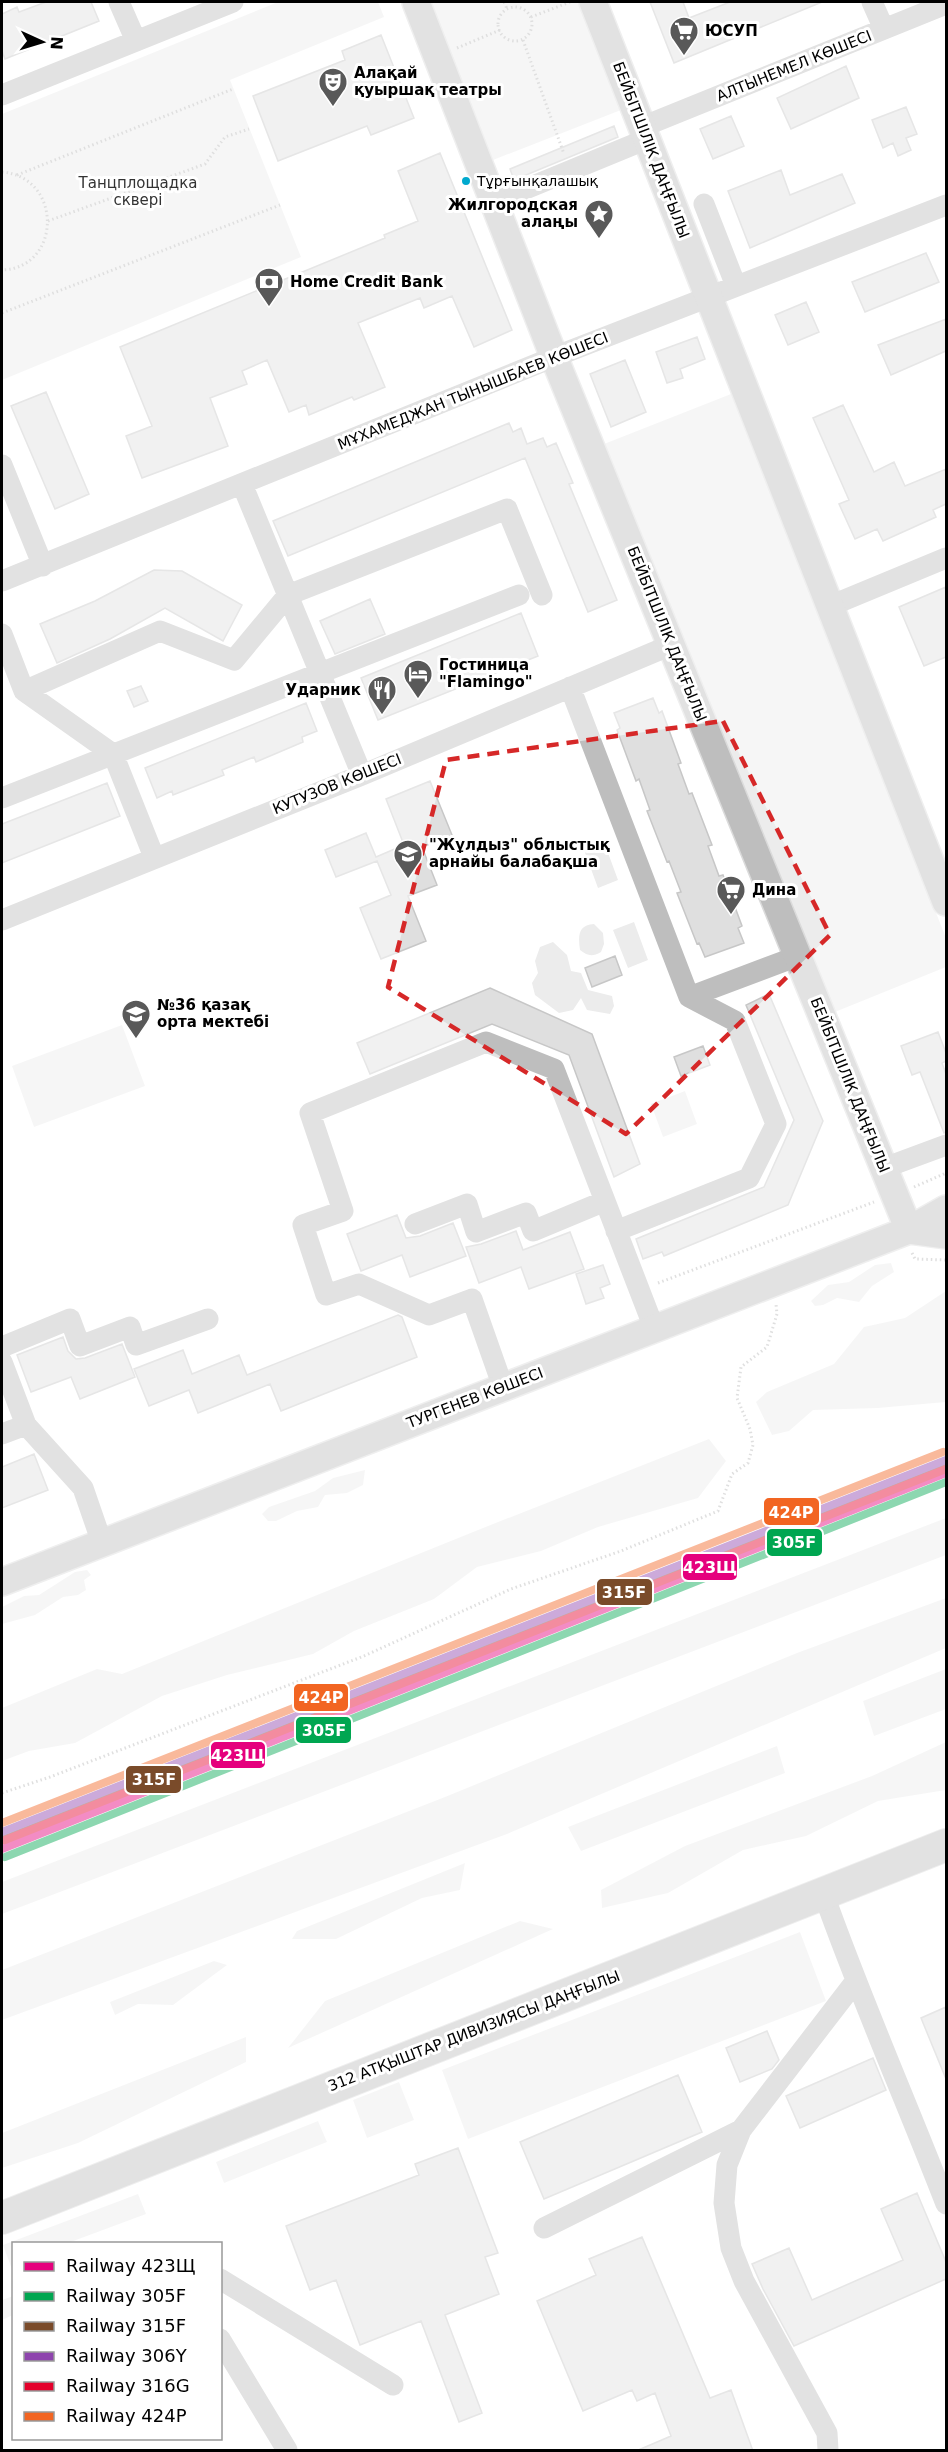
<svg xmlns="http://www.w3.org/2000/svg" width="948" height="2452" font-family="'DejaVu Sans',sans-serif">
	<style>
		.green { fill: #ececec }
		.building { fill: #dfdfdf; stroke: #c7c7c7; stroke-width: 1.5 }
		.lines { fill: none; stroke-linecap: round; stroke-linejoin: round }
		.major-casing { stroke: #dbdbdb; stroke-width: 30 }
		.highway-casing { stroke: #dbdbdb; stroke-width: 34 }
		.path { stroke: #b9b9b9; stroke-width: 3; stroke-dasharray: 1.5 3; stroke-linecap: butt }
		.minor { stroke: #bebebe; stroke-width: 21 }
		.major { stroke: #bebebe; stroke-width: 27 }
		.highway { stroke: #bebebe; stroke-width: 32 }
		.rail-1-casing { stroke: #fff; stroke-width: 12 }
		.rail-2-casing { stroke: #fff; stroke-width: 12 }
		.rail-3-casing { stroke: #fff; stroke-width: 12 }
		.rail-4-casing { stroke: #fff; stroke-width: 12 }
		.rail-5-casing { stroke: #fff; stroke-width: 12 }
		.rail-6-casing { stroke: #fff; stroke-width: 12 }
		.rail-1 { stroke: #e5007d; stroke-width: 8 }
		.rail-2 { stroke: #00a651; stroke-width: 8 }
		.rail-3 { stroke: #7a4b2a; stroke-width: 8 }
		.rail-4 { stroke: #8e44ad; stroke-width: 8 }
		.rail-5 { stroke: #e4002b; stroke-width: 8 }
		.rail-6 { stroke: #f26522; stroke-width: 8 }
		.marked { fill: none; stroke: #d62828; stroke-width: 4.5; stroke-dasharray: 12 8; stroke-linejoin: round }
		.bus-dot { fill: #00a9ce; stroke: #fff; stroke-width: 2 }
		.labels { text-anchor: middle; stroke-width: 6; stroke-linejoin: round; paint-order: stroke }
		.bus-label { font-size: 14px; fill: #000; stroke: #fff; text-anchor: start }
		.poi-label { font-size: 15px; font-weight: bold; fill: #000; stroke: #fff; text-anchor: start }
		.street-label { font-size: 15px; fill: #000; stroke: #fff }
		.park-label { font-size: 15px; fill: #333; stroke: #fff }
		.line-badge { stroke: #fff; stroke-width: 2 }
		.badge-label { font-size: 16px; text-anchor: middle; font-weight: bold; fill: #fff }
	</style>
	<rect width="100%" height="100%" fill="#fff"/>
	<path class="green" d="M278,2h100l6,15 -154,63 71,177 -299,123v-266z
		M431,2h148l42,108 -128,50z
		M731,394l215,544v29l-116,47 -226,-570z
		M604,842l14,38 -20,8 -14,-38z
		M634,922l14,38 -20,8 -15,-38z
		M594,924l9,9 1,11 -3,8c-9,5 -13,4 -21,-2 -2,-14 -2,-25 14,-26z
		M553,942l14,13 4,16 10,2 7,17 24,6 2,10 -4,8 -23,-4 -6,-12 -8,12 -14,3 -24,-18 -3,-12 6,-10 -3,-12 5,-14z
		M122,1025l23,61 -111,41 -22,-61z
		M685,1091l12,33 -34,13 -12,-33z
		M891,1263l3,9 -22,14 -13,16 -22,-4 -14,7 -8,1 -4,-5 17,-16 21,-3 26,-17z
		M946,1291v111l-68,6 -65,2 -24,21 -17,4 -16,-33 11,-10 67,-28 30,-37 41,-9z
		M709,1439l17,22 -28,37 -100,29 -57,24 -64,16 -43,32 -80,32 -41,23 -86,21 -65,21 -87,47 -46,8 -27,10v-53l95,-39 25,5 361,-146z
		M365,1470l-2,15 -16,8 -22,2 -7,12 -21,4 -21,10h-8l-6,-7 7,-7 46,-16 18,-13z
		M946,1518v37l-944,359v-32z
		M87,1570l4,5 -7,5 2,10 -8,5 -15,2 -28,18 -33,9v-17l22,-11 15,-1 36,-23z
		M946,1598v50l-439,186 -505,186v-50l443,-173 352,-144z
		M946,1669v40l-72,27 -11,-35z
		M946,1742v48l-68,11 -72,35 -63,14 -75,43 -66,15 -1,-18 84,-44 187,-70z
		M777,1746l8,27 -204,78 -13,-24z
		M465,1863l-5,27 -38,8 -86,41h-44l5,-8z
		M520,1921l33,8 -265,119 37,-47z
		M800,1932l26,69 -358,138 -26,-69z
		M214,1961l13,4 -54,40 -35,-1 -23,11 -5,-13z
		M246,2037v25l-168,81 -76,25v-35z
		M399,2082l15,38 -47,18 -14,-38z
		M318,2121l9,21 -103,41 -8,-21z
		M138,2194l8,20 -78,29 -54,1 -1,28 -10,-27z
		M13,2296v19l-11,5v-20z"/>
	<path class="building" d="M46,2h45l8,19 -94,38 -3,-8v-37l15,-7 2,5z
		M650,2h33l6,16 41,-16h92l-148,61z
		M381,35l33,83 -43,17 -4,-9 -89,35 -25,-65 92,-36 -3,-9z
		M846,66l13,32 -68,31 -14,-31z
		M906,107l11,27 -11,4 5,12 -13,6 -5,-13 -10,5 -11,-28z
		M731,116l13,30 -31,13 -13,-30z
		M614,126l4,11 -104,43 -4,-11z
		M440,153l72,177 -38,17 -22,-51 -28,12 -4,-10 -62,25 27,64 -31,13 -2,-3 -43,18 -3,-10 -17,7 -22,-52 -25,11 5,13 -37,14 18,48 -86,32 -16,-42 26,-10 -32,-79 265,-109 -1,-3 34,-14 -20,-50z
		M781,170l9,25 52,-21 13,29 -105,45 -22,-57z
		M926,253l13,29 -74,30 -13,-30z
		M806,302l13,30 -31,13 -13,-30z
		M946,319v32l-55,24 -13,-30z
		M697,337l8,22 -25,10 3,9 -16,5 -11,-31z
		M625,360l21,52 -35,15 -21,-53z
		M46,392l43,102 -34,15 -44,-103z
		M843,405l31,67 20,-10 11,24 41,-17v35l-13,6 3,7 -53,24 -6,-12 -22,10 -16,-35 10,-4 -36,-82z
		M509,423l4,9 8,-4 6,16 16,-6 4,9 9,-4 17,40 -4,1 48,116 -29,12 -63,-154 -237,98 -15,-35z
		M154,570l28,1 60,34 -19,36 -58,-33 -55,31 -53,24 -17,-39 55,-23z
		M946,587v70l-22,9 -25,-59z
		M370,599l15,35 -50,20 -15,-33z
		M521,613l17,43 -160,64 -17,-42z
		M141,686l7,15 -14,6 -7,-16z
		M653,698l6,15 3,-2 19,52 -3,1 11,30 3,-1 20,52 -4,1 11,30 4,-1 19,51 -4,2 6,15 -39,14 -6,-14 -2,1 -20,-51 4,-1 -12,-31 -2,1 -20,-51 3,-1 -11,-31 -3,2 -19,-51 3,-2 -6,-15z
		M306,703l11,28 -15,6 1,5 -47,20 -2,-5 -32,13 2,5 -51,20 -1,-4 -15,7 -12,-30z
		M430,781l22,54 -30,12 15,38 -29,11 18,45 -45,18 -21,-51 31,-13 -14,-34 -41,16 -11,-27 41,-17 10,24 28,-12 -18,-46z
		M107,783l13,33 -118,47v-39z
		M615,956l7,19 -30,12 -7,-19z
		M490,988l102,46 48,130 -26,13 -45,-122 -77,-31 -122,50 -13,-31z
		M769,994l54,127 -35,84 -124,51 -2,-4 -19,7 -7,-20 128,-52 30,-67 -48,-115z
		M938,1032l8,21v8l-4,2 4,11v58l-2,1 -24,-61 -8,3 -11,-29z
		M703,1046l7,19 -29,11 -7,-19z
		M397,1215l9,23 14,-2 33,-13 13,33 -56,21 -8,-22 -41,16 -14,-37z
		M516,1231l7,19 47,-18 14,37 -55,20 -8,-22 -42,16 -13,-36 15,-3z
		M603,1265l7,19 -10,4 4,10 -18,6 -10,-30z
		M398,1315l4,2 15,40 -136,54 -11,-27 -72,29 -9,-23 -40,16 -15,-37 49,-19 9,24 47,-19 8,20z
		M63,1337l5,14 8,8 9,-1 37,-14 13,33 -55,22 -9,-22 -40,15 -14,-37z
		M34,1454l14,36 -46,18v-41z
		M946,2007v72l-25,-61z
		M767,2031l12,29 -7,9 -32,13 -14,-34z
		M873,2058l13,32 -86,38 -14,-32z
		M678,2075l24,57 -158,67 -24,-57z
		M458,2148l40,105 -13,4 14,37 -54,21 37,98 -23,9 -38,-101 -61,24 -24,-65 -26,10 -24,-64 133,-51 -4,-11z
		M917,2193l29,69v17l-152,67 -31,-57 -11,-25 37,-16 23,52 91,-40 -22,-51z
		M642,2237l68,161 21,-8 22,61h-117l35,-15 -16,-43 -18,8 -5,-11 -49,21 -46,-110 59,-26 -7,-16z"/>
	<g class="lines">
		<g class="major-casing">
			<path id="major" d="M416,2l138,355 355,873
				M593,2l353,900
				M909,1230l37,5
				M2,1582l907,-352 37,-21"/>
		</g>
		<g class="highway-casing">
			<path id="highway" d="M2,2218l944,-373"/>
		</g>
		<path class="path" d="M504,2l3,7
			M498 24a17 17 0 1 1 34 0a17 17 0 1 1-34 0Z
			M531,17l39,-15
			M523,40l41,114
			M457,48l43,-18
			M2,172c61,5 60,96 0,98
			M17,175l216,-86
			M48,221l157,-57 20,-27 24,-8
			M2,313l278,-108
			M914,1187l32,-14
			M912,1253l3,6 31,1
			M658,1283l216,-81
			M2,1793l48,-16 314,-121 147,-67 110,-38 97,-40 14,-37 16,-11 5,-18 -3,-16 -13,-31 4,-31 26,-20 10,-33 -1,-10"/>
		<path class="minor" d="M119,2l17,39
			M872,2l12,27
			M2,95l231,-93
			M642,127l304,-123
			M494,202l153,-63
			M704,204l32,82
			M2,465l41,101
			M242,484l120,291
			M2,581l552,-224 392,-152
			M830,606l116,-48
			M2,634l22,57 136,-60 74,29 54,-65 219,-86 35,86
			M570,687l119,310
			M24,691l89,63 41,103
			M2,798l517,-203
			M2,920l360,-145 309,-130
			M884,1168l62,-23
			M415,1224l52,-20 9,28 50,-19 7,18 72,-30 49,127
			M616,1231l133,-53 27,-54 -41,-103 -46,-24 109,-41
			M2,1347l68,-28 10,27 50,-19 6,18 72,-26
			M2,1362l24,63 57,63 19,55
			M503,1387l-31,-88 -43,16 -70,-31 -33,11 -23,-70 40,-14 -33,-98 176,-71 68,27 51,132
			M2,1434l24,-9
			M824,1895c37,104 82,206 122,309
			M544,2228l197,-98
			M220,2279l173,106
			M220,2339l67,111
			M828,2450l-1,-17 -83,-152 -13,-33 -7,-45 3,-38 14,-35 114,-148"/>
		<use href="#major" class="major"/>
		<use href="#highway" class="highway"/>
		<g class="rail-1-casing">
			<path id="rail-1" d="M2,1849l944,-376"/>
		</g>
		<g class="rail-2-casing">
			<path id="rail-2" d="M5,1857l941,-375"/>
		</g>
		<g class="rail-3-casing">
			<path id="rail-3" d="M2,1840l941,-375"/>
		</g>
		<g class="rail-4-casing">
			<path id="rail-4" d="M2,1832l944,-372"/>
		</g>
		<g class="rail-5-casing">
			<path id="rail-5" d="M5,1840l941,-371"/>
		</g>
		<g class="rail-6-casing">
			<path id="rail-6" d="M2,1823l941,-371"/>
		</g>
		<use href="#rail-1" class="rail-1"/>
		<use href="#rail-2" class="rail-2"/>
		<use href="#rail-3" class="rail-3"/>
		<use href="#rail-4" class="rail-4"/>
		<use href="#rail-5" class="rail-5"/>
		<use href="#rail-6" class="rail-6"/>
	</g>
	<path d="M0 0H948V2452H0ZM723,721l107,214 -204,199 -238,-147 58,-227z" fill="#fff" fill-opacity=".55" fill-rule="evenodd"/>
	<path class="marked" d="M723,721l107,214 -204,199 -238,-147 58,-227z"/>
	<defs>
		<g id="supermarket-pin" transform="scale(1.5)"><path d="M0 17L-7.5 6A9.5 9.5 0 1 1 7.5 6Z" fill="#595959" stroke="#fff"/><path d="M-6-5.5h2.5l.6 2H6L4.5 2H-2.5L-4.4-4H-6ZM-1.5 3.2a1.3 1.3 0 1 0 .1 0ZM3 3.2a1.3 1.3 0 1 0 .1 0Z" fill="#fff"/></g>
		<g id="theatre-pin" transform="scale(1.5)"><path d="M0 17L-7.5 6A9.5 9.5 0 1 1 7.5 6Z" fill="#595959" stroke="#fff"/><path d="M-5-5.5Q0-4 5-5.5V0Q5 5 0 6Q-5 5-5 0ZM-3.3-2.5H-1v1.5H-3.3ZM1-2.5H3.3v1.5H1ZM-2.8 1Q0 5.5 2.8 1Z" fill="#fff"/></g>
		<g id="sight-pin" transform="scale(1.5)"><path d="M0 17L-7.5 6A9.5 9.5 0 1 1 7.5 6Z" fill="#595959" stroke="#fff"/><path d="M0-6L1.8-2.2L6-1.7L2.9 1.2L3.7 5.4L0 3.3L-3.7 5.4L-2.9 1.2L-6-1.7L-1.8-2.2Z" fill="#fff"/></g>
		<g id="bank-pin" transform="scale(1.5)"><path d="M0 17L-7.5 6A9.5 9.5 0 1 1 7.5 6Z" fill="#595959" stroke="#fff"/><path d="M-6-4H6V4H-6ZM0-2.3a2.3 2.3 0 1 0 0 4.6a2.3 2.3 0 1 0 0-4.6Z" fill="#fff"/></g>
		<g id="hotel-pin" transform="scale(1.5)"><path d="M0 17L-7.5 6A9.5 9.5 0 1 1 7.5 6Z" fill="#595959" stroke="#fff"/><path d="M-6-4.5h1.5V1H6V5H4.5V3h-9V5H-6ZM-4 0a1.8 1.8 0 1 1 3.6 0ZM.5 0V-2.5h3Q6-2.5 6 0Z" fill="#fff"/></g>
		<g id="restaurant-pin" transform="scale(1.5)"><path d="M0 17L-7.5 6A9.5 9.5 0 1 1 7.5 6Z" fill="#595959" stroke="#fff"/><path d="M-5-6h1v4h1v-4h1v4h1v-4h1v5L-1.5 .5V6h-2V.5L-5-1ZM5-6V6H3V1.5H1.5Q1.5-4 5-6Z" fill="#fff"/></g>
		<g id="school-pin" transform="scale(1.5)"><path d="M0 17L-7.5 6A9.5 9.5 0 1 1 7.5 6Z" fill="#595959" stroke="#fff"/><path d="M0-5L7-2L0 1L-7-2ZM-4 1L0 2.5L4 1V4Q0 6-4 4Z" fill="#fff"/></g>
	</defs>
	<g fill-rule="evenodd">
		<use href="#supermarket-pin" x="684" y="31"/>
		<use href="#theatre-pin" x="333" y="82"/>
		<use href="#sight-pin" x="599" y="214"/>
		<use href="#bank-pin" x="269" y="282"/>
		<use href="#hotel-pin" x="418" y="674"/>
		<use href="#restaurant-pin" x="382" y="690"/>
		<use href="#school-pin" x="408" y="854"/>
		<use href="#supermarket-pin" x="731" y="890"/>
		<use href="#school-pin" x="136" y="1014"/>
	</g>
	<circle class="bus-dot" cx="466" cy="181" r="5"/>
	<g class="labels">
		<g class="bus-label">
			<text x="477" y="186">Тұрғынқалашық</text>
		</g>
		<g class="poi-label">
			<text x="705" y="36">ЮСУП</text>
			<text x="354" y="78">Алақай<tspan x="354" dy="17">қуыршақ театры</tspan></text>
			<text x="578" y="210" text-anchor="end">Жилгородская<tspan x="578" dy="17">алаңы</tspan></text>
			<text x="290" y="287">Home Credit Bank</text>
			<text x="439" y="670">Гостиница<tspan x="439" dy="17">"Flamingo"</tspan></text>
			<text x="361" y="695" text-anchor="end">Ударник</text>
			<text x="429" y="850">"Жұлдыз" облыстық<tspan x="429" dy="17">арнайы балабақша</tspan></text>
			<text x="752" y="895">Дина</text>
			<text x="157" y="1010">№36 қазақ<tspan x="157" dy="17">орта мектебі</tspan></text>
		</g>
		<g class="street-label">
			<text transform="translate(794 66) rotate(-22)" y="5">АЛТЫНЕМЕЛ КӨШЕСІ</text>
			<text transform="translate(651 150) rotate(69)" y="5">БЕЙБІТШІЛІК ДАҢҒЫЛЫ</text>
			<text transform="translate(473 391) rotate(-22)" y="5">МҰХАМЕДЖАН ТЫНЫШБАЕВ КӨШЕСІ</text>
			<text transform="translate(667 634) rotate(68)" y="5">БЕЙБІТШІЛІК ДАҢҒЫЛЫ</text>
			<text transform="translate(337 784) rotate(-22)" y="5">КУТУЗОВ КӨШЕСІ</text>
			<text transform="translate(850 1085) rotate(68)" y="5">БЕЙБІТШІЛІК ДАҢҒЫЛЫ</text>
			<text transform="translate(475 1398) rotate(-21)" y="5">ТУРГЕНЕВ КӨШЕСІ</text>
			<text transform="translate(474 2031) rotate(-21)" y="5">312 АТҚЫШТАР ДИВИЗИЯСЫ ДАҢҒЫЛЫ</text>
		</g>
		<g class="park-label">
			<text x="138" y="188">Танцплощадка<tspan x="138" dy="17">сквері</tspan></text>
		</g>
	</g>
	<g class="line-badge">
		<rect x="763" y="1497" width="57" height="29" rx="6" fill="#f26522"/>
		<rect x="766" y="1528" width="57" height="29" rx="6" fill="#00a651"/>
		<rect x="682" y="1553" width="56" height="28" rx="6" fill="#e5007d"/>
		<rect x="596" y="1578" width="57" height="28" rx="6" fill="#7a4b2a"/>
		<rect x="293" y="1683" width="56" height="29" rx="6" fill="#f26522"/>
		<rect x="295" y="1716" width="57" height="28" rx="6" fill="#00a651"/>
		<rect x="210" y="1741" width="56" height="28" rx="6" fill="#e5007d"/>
		<rect x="125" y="1765" width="57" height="29" rx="6" fill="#7a4b2a"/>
	</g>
	<g class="badge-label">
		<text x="791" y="1518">424Р</text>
		<text x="794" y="1548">305F</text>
		<text x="710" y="1573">423Щ</text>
		<text x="624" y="1598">315F</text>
		<text x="321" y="1703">424Р</text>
		<text x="324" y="1736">305F</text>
		<text x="238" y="1761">423Щ</text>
		<text x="154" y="1785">315F</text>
	</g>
	<rect width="948" height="2452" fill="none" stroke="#000000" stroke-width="6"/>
	<rect x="12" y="2242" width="210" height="198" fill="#ffffff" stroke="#999999" stroke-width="1.5"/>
	<rect x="24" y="2262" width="30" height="9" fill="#e5007d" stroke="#999999" stroke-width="1.5"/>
	<text x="66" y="2272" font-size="18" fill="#000000">Railway 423Щ</text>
	<rect x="24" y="2292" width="30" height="9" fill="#00a651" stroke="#999999" stroke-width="1.5"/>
	<text x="66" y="2302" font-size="18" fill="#000000">Railway 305F</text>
	<rect x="24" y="2322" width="30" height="9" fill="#7a4b2a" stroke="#999999" stroke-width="1.5"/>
	<text x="66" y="2332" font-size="18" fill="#000000">Railway 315F</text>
	<rect x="24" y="2352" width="30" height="9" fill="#8e44ad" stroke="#999999" stroke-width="1.5"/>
	<text x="66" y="2362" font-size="18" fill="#000000">Railway 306Y</text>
	<rect x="24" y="2382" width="30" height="9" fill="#e4002b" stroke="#999999" stroke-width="1.5"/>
	<text x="66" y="2392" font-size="18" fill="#000000">Railway 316G</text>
	<rect x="24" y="2412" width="30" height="9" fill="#f26522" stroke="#999999" stroke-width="1.5"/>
	<text x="66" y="2422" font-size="18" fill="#000000">Railway 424Р</text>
	<g transform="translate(42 42) rotate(94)" stroke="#ffffff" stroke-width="4.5" paint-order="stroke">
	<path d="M0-4.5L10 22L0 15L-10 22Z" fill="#000000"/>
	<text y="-9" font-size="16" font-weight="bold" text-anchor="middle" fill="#000000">N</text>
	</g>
</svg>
